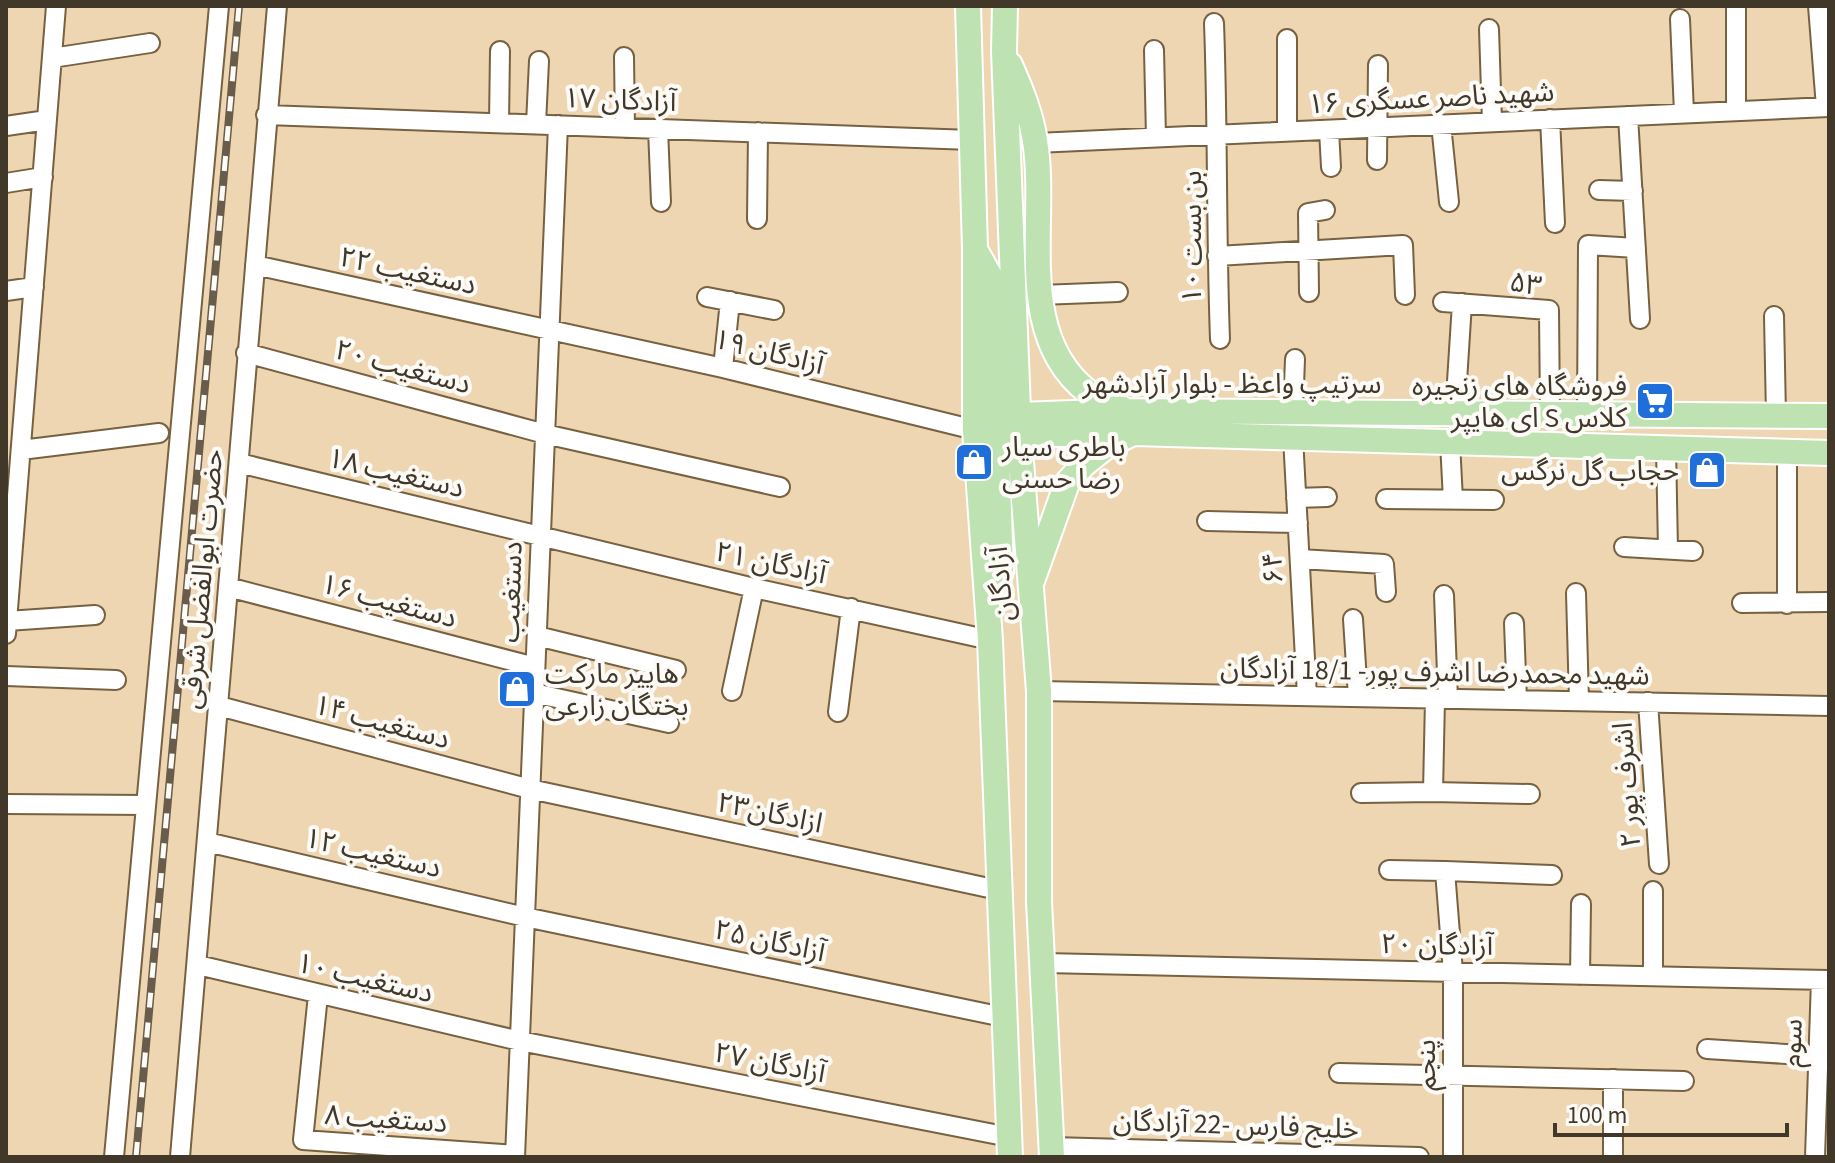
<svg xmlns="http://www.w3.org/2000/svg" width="1835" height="1163" font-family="'Source Sans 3','Noto Sans Arabic',sans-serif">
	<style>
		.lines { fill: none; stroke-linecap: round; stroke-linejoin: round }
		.minor-casing { stroke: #766141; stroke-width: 22 }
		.major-casing { stroke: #fff; stroke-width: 28 }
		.minor { stroke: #fff; stroke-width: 18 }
		.major { stroke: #bfe2b3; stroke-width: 24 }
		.rail-casing { stroke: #695c4a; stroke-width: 8 }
		.rail { stroke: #fdfbf7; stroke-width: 5; stroke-dasharray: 15; stroke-linecap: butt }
		.labels { text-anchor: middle; stroke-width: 8; stroke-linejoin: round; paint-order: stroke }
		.street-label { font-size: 28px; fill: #41382a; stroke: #fdfbf7 }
		.poi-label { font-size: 28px; fill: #41382a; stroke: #fdfbf7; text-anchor: end }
	</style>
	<rect width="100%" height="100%" fill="#eed6b3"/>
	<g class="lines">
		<g class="minor-casing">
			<path id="minor" d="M1818,6l8,101
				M1736,8v103
				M1680,19l4,94
				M1214,23c4,106 2,211 6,316
				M1489,29l3,93
				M1154,50l2,87
				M624,57l1,71
				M52,58l98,-15
				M266,115l706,25
				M1628,116l12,203
				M1550,119l5,104
				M499,123l1,-72
				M536,124l3,-63
				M1441,124l8,78
				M6,126l41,-6
				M658,129l3,73
				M1329,130l2,37
				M1287,131v-92
				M1036,143l793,-36
				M1377,160l1,-95
				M6,183l37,-6
				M1599,190l34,1
				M757,219l1,-87
				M1217,256l186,-11 2,50
				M255,265l468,103 252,62
				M6,291l28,-4
				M1309,292l-1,-79 17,-3
				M1040,295l78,-3
				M707,297l67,13
				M1443,302l106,8 1,104
				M1774,316l2,100
				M246,353l299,81 235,53
				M723,368l7,-67
				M1293,411l2,-52
				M1455,413l7,-110
				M1587,414l1,-169 48,3
				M1293,437l14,259
				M1450,442l3,58
				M1666,448l2,101
				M21,450l138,-17
				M1787,451v153
				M239,463l515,125 236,52
				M1296,498l31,-1
				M1386,499l108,1
				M1207,521l91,2
				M1624,547l69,4
				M1300,559l84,5 2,28
				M228,587l307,80
				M1576,593l3,108
				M1444,595l4,104
				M1742,603l86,-1
				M1353,619l5,78
				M7,621l88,-6
				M1514,623l3,77
				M6,634l50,-628
				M537,636l139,34
				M6,676l110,4
				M732,691l22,-103
				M1039,691l790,15
				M534,693l135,30
				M1648,702l11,162
				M219,706l311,83 468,101
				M838,712l13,-104
				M1433,792l97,2
				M1361,793l72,-1 2,-93
				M6,804l140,1
				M207,842l318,75 478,100
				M1389,870l56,1 8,101v185
				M1445,871l107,4
				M1653,891v85
				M1044,963l785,17
				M198,965l322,76 489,96
				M1580,975l1,-71
				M318,995l-15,145 212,15
				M1707,1049l111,7
				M1339,1073l345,8
				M1613,1079v78
				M1052,1147l367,10
				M114,1157l105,-1151
				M180,1157l97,-1151
				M515,1157l43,-1032
				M1815,1157l6,-177"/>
		</g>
		<g class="major-casing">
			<path id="major" d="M968,6l7,243v181l15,210 20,517
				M1005,6l-1,45 15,385 20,255v211l13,255
				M1010,65c11,25 21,49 25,76 13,81 -22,193 53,251 9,7 23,11 33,16
				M977,253l14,25 10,293 -6,21
				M997,410l22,5 108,-4 702,5
				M998,435l136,-2 695,20
				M1032,581l35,-98 16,-18 25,-20 21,-10"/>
		</g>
		<use href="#minor" class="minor"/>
		<use href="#major" class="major"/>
		<g class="rail-casing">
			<path id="rail" d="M136,1157l103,-1151"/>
		</g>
		<use href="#rail" class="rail"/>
	</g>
	<defs>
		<g id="supermarket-square" transform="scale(2)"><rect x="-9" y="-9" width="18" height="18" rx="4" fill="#1f6fda" stroke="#fdfbf7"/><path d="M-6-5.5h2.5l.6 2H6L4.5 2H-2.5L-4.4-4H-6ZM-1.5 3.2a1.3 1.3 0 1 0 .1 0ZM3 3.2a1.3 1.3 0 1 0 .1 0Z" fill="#fff"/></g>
		<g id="shop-square" transform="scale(2)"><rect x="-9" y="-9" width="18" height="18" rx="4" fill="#1f6fda" stroke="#fdfbf7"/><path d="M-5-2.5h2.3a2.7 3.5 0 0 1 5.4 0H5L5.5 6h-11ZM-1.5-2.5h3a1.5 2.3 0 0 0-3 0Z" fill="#fff"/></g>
	</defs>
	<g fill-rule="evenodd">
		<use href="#supermarket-square" x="1655" y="401"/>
		<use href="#shop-square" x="974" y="462"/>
		<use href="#shop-square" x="1707" y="470"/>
		<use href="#shop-square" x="517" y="689"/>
	</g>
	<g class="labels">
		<g class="street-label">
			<text transform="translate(1431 97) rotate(-3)" y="10">۱۶ شهید ناصر عسگری</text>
			<text transform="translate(620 99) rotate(2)" y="10">۱۷ آزادگان</text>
			<text transform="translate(1191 237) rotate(-90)" y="10">بن بست ۱۰</text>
			<text transform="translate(408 270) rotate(12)" y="10">دستغیب ۲۲</text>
			<text transform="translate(1526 283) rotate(9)" y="10">۵۳</text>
			<text transform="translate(769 351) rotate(14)" y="10">۱۹ آزادگان</text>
			<text transform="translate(403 366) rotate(15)" y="10">دستغیب ۲۰</text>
			<text x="1232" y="393">سرتیپ واعظ - بلوار آزادشهر</text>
			<text transform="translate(396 472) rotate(13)" y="10">دستغیب ۱۸</text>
			<text transform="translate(771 562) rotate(12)" y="10">۲۱ آزادگان</text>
			<text transform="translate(1272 568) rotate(-93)" y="10">۶۴</text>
			<text transform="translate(201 579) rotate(-85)" y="10">حضرت ابوالفضل شرقی</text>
			<text transform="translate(1000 584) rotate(-95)" y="10">آزادگان</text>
			<text transform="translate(510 592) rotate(-88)" y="10">دستغیب</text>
			<text transform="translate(389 600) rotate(15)" y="10">دستغیب ۱۶</text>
			<text transform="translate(1435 671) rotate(1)" y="10">شهید محمدرضا اشرف پور- 18/1 آزادگان</text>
			<text transform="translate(382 721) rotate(15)" y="10">دستغیب ۱۴</text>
			<text transform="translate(1626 785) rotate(-94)" y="10">۲ اشرف پور</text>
			<text transform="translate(770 812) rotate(12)" y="10">۲۳ازادگان</text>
			<text transform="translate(373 852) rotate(13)" y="10">دستغیب ۱۲</text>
			<text transform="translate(770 940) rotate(12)" y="10">۲۵ آزادگان</text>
			<text transform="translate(1437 944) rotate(1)" y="10">۲۰ آزادگان</text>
			<text transform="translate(365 977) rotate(13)" y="10">دستغیب ۱۰</text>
			<text transform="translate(1791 1043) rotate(-88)" y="10">سوم</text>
			<text transform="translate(770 1062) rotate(11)" y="10">۲۷ آزادگان</text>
			<text transform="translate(1425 1065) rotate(-90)" y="10">پنجم</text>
			<text transform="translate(386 1118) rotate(4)" y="10">دستغیب ۸</text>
			<text transform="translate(1236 1124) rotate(2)" y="10">خلیج فارس -22 آزادگان</text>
		</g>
		<g class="poi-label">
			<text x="1627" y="395">فروشگاه های زنجیره<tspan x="1627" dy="32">ای هایپر S کلاس</tspan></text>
			<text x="1002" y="456" text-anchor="start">باطری سیار<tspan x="1002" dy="32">رضا حسنی</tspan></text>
			<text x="1679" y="480">حجاب گل نرگس</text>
			<text x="545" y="683" text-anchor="start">هاپیر مارکت<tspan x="545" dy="32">بختگان زارعی</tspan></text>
		</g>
	</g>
	<rect width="1835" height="1163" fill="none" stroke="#41382a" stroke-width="16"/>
	<path d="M1555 1123v12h232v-12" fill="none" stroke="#41382a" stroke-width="4"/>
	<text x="1567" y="1123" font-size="24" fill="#41382a" stroke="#fdfbf7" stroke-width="6" paint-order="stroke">100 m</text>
</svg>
